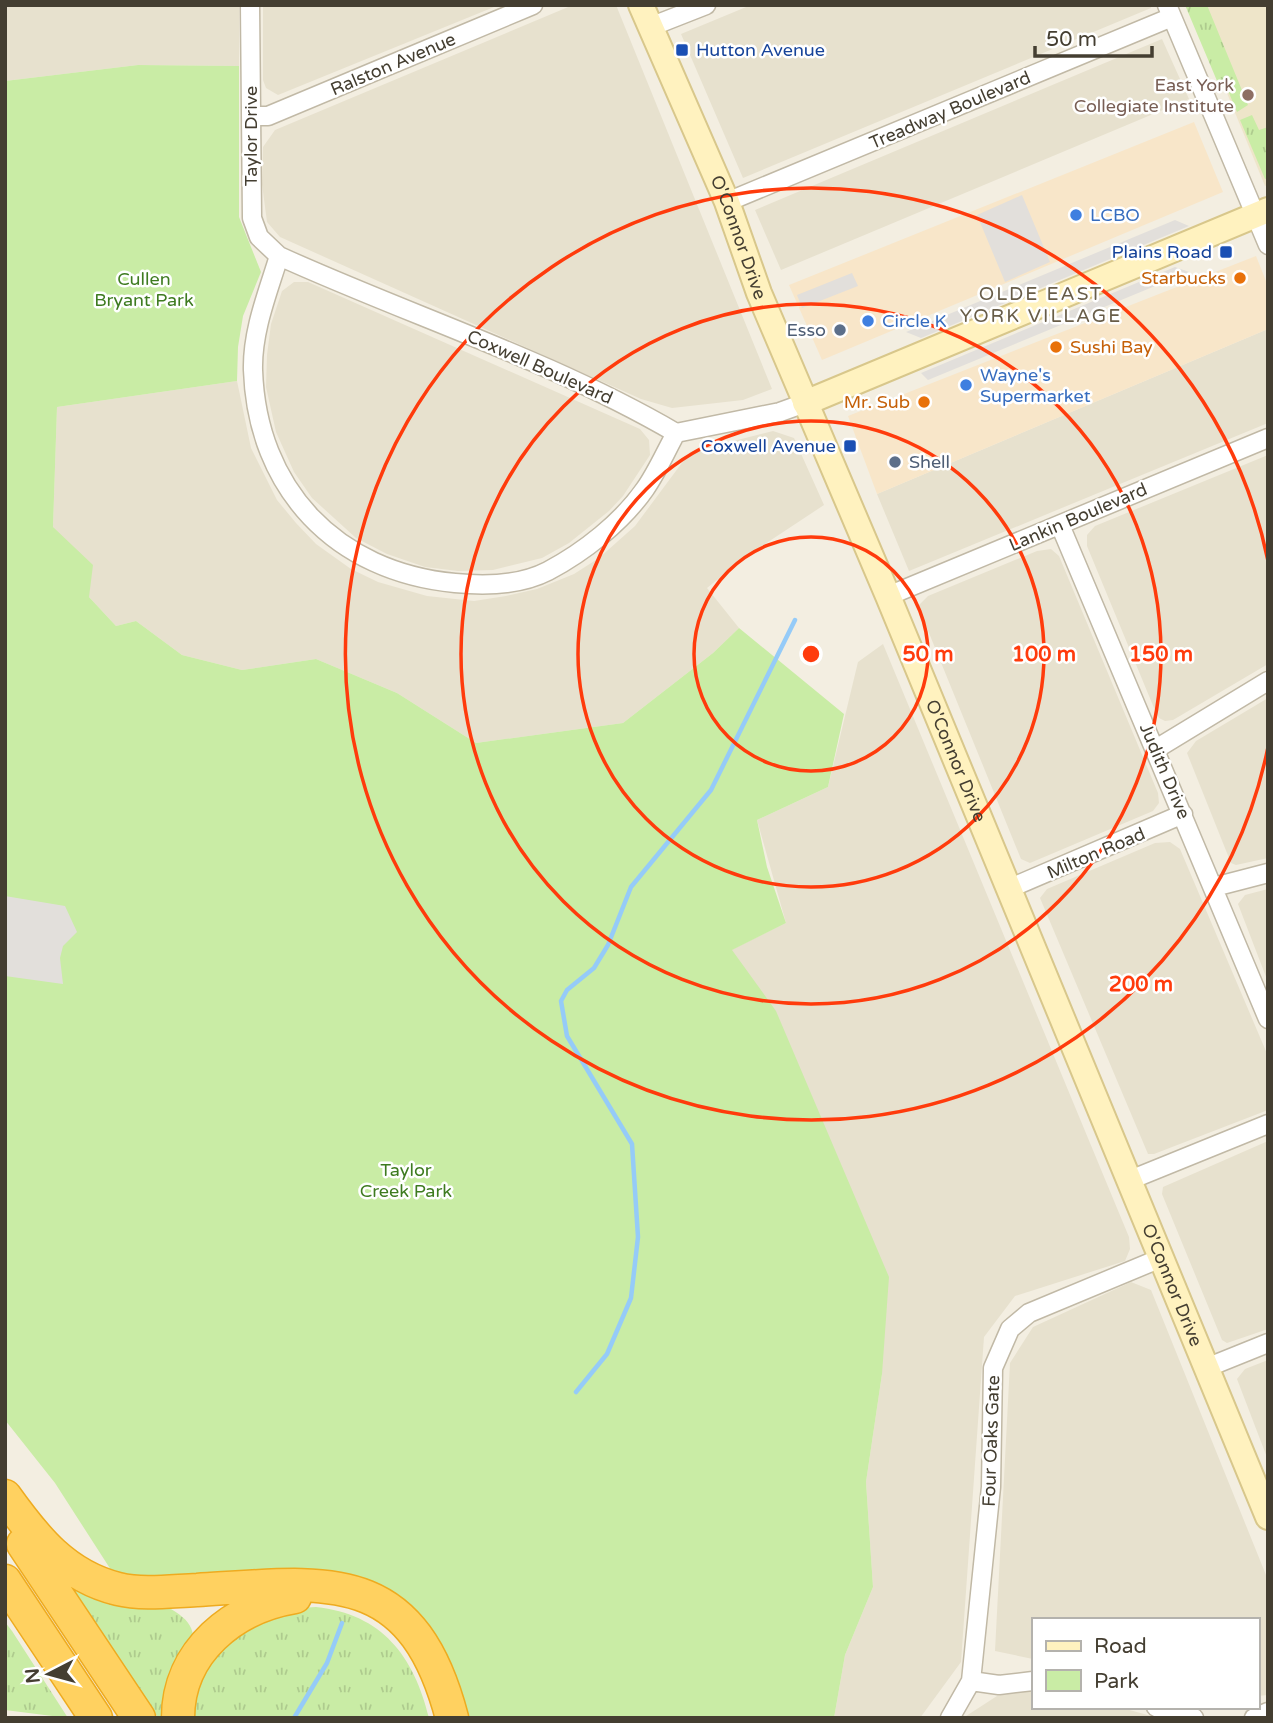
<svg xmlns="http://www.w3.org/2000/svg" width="1273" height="1723" font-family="'Varela Round',sans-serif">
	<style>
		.residential { fill: #e7e1ce }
		.commercial { fill: #f8e6c9 }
		.education { fill: #eee5c9 }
		.grass { fill: url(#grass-tufts) }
		.green { fill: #c9eca5 }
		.parking { fill: #e2dfdb }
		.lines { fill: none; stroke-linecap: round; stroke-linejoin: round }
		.stream { stroke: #95cbf8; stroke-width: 4.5 }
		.street-casing { stroke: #c1b9a6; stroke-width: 21 }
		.secondary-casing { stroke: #d8c78b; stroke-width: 28 }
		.highway-casing { stroke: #eeab20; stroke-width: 35 }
		.street { stroke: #fff; stroke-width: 18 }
		.secondary { stroke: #fff2bf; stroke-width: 24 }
		.highway { stroke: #ffd160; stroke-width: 32 }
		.ring { fill: none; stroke: #ff3b0c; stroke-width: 3.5 }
		.transit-dot { fill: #1a4fb4; stroke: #fff; stroke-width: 2.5 }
		.education-dot { fill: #8d6e63; stroke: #fff; stroke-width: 2.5 }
		.shop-dot { fill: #3f7fe0; stroke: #fff; stroke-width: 2.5 }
		.food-dot { fill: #e8710a; stroke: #fff; stroke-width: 2.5 }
		.service-dot { fill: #5c6f8a; stroke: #fff; stroke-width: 2.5 }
		.labels { text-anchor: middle; stroke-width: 5; stroke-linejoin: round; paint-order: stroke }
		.transit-label { font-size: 18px; fill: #164399; stroke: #fff; text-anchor: end }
		.street-label { font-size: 18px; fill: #443e31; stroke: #fff }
		.education-label { font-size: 18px; fill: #785e54; stroke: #fff; text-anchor: end }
		.shop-label { font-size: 18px; fill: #366cbe; stroke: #fff; text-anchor: start }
		.food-label { font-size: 18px; fill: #c56008; stroke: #fff; text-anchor: end }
		.park-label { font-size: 18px; fill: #3e7b20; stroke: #fff }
		.service-label { font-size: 18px; fill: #4e5e75; stroke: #fff; text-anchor: end }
		.neighbourhood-label { font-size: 19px; letter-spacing: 2px; fill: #685d48; stroke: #fff }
		.centre { fill: #ff3b0c; stroke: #fff; stroke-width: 3.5 }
		.ring-label { font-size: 21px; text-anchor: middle; font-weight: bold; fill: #ff3b0c; stroke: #fff; stroke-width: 5; stroke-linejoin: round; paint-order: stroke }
	</style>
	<defs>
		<pattern id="grass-tufts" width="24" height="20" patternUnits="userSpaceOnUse" patternTransform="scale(1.75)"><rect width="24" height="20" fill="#c9eca5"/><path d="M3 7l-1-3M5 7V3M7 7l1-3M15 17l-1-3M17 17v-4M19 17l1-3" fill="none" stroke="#aecb8e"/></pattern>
	</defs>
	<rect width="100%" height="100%" fill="#f3eee1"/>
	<path class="residential" d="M5,5h234v61l-101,-1 -133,16z
		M263,5h236l-221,90 -12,-7 -3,-8z
		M573,5h43l156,384 -29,11 -71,8 -31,-9 -361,-162 -13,-15 -5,-38 1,-37 12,-17z
		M751,5h399l1,3 -408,170 -62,-144z
		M1162,39l27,60 -408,171 -26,-60z
		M294,282h14l332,147 9,11 1,15 -27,41 -14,15 -40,32 -27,15 -49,12 -35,1 -33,-4 -38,-13 -31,-16 -44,-40 -18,-26 -18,-40 -10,-45 1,-32 4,-31 11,-33z
		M1268,329v94l-359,148 -32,-77z
		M237,381l14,67 26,52 19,23 20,21 35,25 27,13 49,14 47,5 32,-5 31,-7 37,-15 25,-16 36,-32 55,-74 83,-21 21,7 30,67 -80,53 -37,30 32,40 -26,25 -90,70 -147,20 -79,-50 -81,-34 -74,11 -60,-15 -46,-34 -20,5 -27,-29 -36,-70 4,-120z
		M1268,455v209l-95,56 -8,1 -6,-3 -5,-10 -67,-162v-11l8,-9z
		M1051,549l8,7 99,237 1,10 -6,8 -123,52 -9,-4 -103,-253 10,-10 109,-45z
		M883,644l246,593 1,12 -5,12 -110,35 -31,41 -23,325 -41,56h-86l11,-63 28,-68 -7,-105 16,-108 -151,-424 55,-27 -29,-103 71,-33 30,-125z
		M1268,698v160l-32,7 -5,-2 -44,-110 9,-12z
		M1170,842l10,7 88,207v54l-114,44h-6l-108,-256 7,-9 108,-46z
		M1268,889v93l-30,-78 7,-9z
		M1268,1141v188l-41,14 -5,-3 -60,-146 1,-7z
		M1131,1282l20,8 117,290v115l-11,1v-76h-224v39l-38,-8 15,-288 23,-36z
		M1268,1360v100l-31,-81 8,-10z
		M1033,1689v18h86l39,11h-195l34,-22z"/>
	<path class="commercial" d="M1194,122l29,70 -401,168 -33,-75z
		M1256,256l12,30v43l-391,165 -29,-78z"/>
	<path class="education" d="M1191,5h77v179l-3,2z"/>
	<path class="grass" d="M1185,5h22l41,100 -11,7 -11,-26 -6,2z
		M1252,115l7,15 9,-3v51l-3,1 -25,-59z
		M60,1577c30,7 131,22 133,58 1,14 -22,67 -28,83h-6l-9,-10z
		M316,1607c66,7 98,49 113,111h-236c4,-66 59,-109 123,-111z
		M5,1622l7,9 56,87 -63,-8z"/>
	<path class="green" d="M138,65l101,1v151l22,55 -18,44 -5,31 -1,34 -180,26 -4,120 40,38 -4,32 27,29 20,-5 46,34 60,15 74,-11 81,34 79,50 147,-20 90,-70 26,-25 105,86 -16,73 -71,33 10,47 19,56 -54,27 44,61 113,266 -7,97 -16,108 7,105 -28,68 -11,63h-372l-51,-108 -231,-31 -52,-4 -17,-5 -56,-87 -50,-63v-1339z"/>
	<path class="parking" d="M1022,195l28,67 -45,20 -28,-67z
		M1175,220l14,6 -268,112 -15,-6z
		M1175,267l14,5 -261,108 -7,-7z
		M852,273l6,13 -56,22 -5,-13z
		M5,896l60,10 12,26 -14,14 -3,12 3,26 -58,-8z"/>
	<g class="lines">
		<path class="stream" d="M576,1392l31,-38 24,-56 7,-61 -6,-93 -65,-108 -6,-35 6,-11 27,-22 14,-23 23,-58 80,-97 84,-170
			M294,1718l33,-55 15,-40"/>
		<g class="street-casing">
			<path id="street" d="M250,5l2,213 7,19 20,19c132,60 272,104 397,177l104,-21 25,-9
				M1167,5l101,240
				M650,27l56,-22
				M251,116h17l265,-111
				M727,202l445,-185
				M279,256c-11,36 -27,75 -26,114 4,119 83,202 202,213 30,3 66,2 93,-12 36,-19 74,-49 97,-82 12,-17 21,-38 31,-56
				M1060,525l208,494
				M888,596l380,-158
				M1156,749l112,-68
				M1214,887l54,-14
				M1008,889l175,-75
				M1130,1180l138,-56
				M1206,1368l62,-25
				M971,1681l28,4 34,-4
				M1156,1707l38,11
				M950,1718l21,-37 20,-194 2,-119 17,-39 19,-16 132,-55
				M1254,1718l14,-6"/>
		</g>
		<g class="secondary-casing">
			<g id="secondary">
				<path id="s1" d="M641,5l86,197 32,91 129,303 380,921"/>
				<path d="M805,403l463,-193"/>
			</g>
		</g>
		<g class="highway-casing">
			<path id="highway" d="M5,1496c30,42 60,80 113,93 25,6 53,2 79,1 130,-8 215,-25 255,128
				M23,1544l116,174
				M5,1581l91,137
				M178,1718c0,-67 56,-111 117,-121"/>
		</g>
		<use href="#street" class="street"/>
		<use href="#secondary" class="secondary"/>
		<use href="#highway" class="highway"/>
	</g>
	<g class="ring">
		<circle cx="811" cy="654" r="117"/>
		<circle cx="811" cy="654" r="233"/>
		<circle cx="811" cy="654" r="350"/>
		<path d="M1268 747A466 466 0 1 1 1268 561"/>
	</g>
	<g class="transit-dot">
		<rect x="675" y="43" width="14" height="14" rx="3.5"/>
		<rect x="1219" y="245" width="14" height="14" rx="3.5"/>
		<rect x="843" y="439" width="14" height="14" rx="3.5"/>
	</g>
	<circle class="education-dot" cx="1248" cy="95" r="7"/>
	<g class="shop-dot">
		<circle cx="1076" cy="215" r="7"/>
		<circle cx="868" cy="321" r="7"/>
		<circle cx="966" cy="385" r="7"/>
	</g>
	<g class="food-dot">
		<circle cx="1240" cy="278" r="7"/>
		<circle cx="1056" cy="347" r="7"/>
		<circle cx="924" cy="402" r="7"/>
	</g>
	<g class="service-dot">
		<circle cx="840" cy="330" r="7"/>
		<circle cx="895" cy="462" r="7"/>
	</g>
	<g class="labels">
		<g class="transit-label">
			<text x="696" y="56" text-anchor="start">Hutton Avenue</text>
			<text x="1212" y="258">Plains Road</text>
			<text x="836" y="452">Coxwell Avenue</text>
		</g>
		<g class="street-label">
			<text transform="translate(393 64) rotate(-23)" y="6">Ralston Avenue</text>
			<text transform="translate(950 110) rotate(-23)" y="6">Treadway Boulevard</text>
			<text transform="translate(251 136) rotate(-90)" y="6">Taylor Drive</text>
			<text dy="6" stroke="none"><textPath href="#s1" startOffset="252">O'Connor Drive</textPath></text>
			<text transform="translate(540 367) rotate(24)" y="6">Coxwell Boulevard</text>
			<text transform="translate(1078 517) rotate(-23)" y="6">Lankin Boulevard</text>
			<text dy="6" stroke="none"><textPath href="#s1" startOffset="819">O'Connor Drive</textPath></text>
			<text transform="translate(1165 771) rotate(67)" y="6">Judith Drive</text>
			<text transform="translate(1096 853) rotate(-23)" y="6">Milton Road</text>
			<text dy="6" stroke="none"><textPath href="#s1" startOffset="1386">O'Connor Drive</textPath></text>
			<text transform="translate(991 1441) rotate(-88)" y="6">Four Oaks Gate</text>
		</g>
		<g class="education-label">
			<text x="1234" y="91">East York<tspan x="1234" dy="21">Collegiate Institute</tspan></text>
		</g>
		<g class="shop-label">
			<text x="1090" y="221">LCBO</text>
			<text x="882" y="327">Circle K</text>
			<text x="980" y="381">Wayne's<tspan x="980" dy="21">Supermarket</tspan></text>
		</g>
		<g class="food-label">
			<text x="1226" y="284">Starbucks</text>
			<text x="1070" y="353" text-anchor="start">Sushi Bay</text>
			<text x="910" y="408">Mr. Sub</text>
		</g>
		<g class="park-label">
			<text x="144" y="285">Cullen<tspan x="144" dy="21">Bryant Park</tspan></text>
			<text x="406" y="1176">Taylor<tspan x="406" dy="21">Creek Park</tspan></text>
		</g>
		<g class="service-label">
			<text x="826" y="336">Esso</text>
			<text x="909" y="468" text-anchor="start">Shell</text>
		</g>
		<g class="neighbourhood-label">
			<text x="1041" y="300">OLDE EAST<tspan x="1041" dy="22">YORK VILLAGE</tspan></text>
		</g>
	</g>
	<circle cx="811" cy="654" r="10" class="centre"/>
	<g class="ring-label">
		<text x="928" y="661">50 m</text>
		<text x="1044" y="661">100 m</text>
		<text x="1161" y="661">150 m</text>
		<text x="1141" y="991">200 m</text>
	</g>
	<rect width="1273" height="1723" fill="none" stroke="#443e31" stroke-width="14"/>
	<rect x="1032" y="1618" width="228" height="91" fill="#ffffff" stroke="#b4b2ad" stroke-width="2"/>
	<rect x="1046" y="1641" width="35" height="10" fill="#fff2bf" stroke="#b4b2ad" stroke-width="2"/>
	<text x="1094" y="1653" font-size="21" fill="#443e31">Road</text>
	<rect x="1046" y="1670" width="35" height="21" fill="#c9eca5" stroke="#b4b2ad" stroke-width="2"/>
	<text x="1094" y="1688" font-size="21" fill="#443e31">Park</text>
	<g transform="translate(49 1674) rotate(264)" stroke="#ffffff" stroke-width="5" paint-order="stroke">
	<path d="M0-5L12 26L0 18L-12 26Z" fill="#443e31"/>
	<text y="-10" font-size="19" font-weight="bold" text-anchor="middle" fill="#443e31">N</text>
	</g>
	<path d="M1035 46v10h117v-10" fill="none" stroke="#443e31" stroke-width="3.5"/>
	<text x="1046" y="46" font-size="21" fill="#443e31" stroke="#ffffff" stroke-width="5" paint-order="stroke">50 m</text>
</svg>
